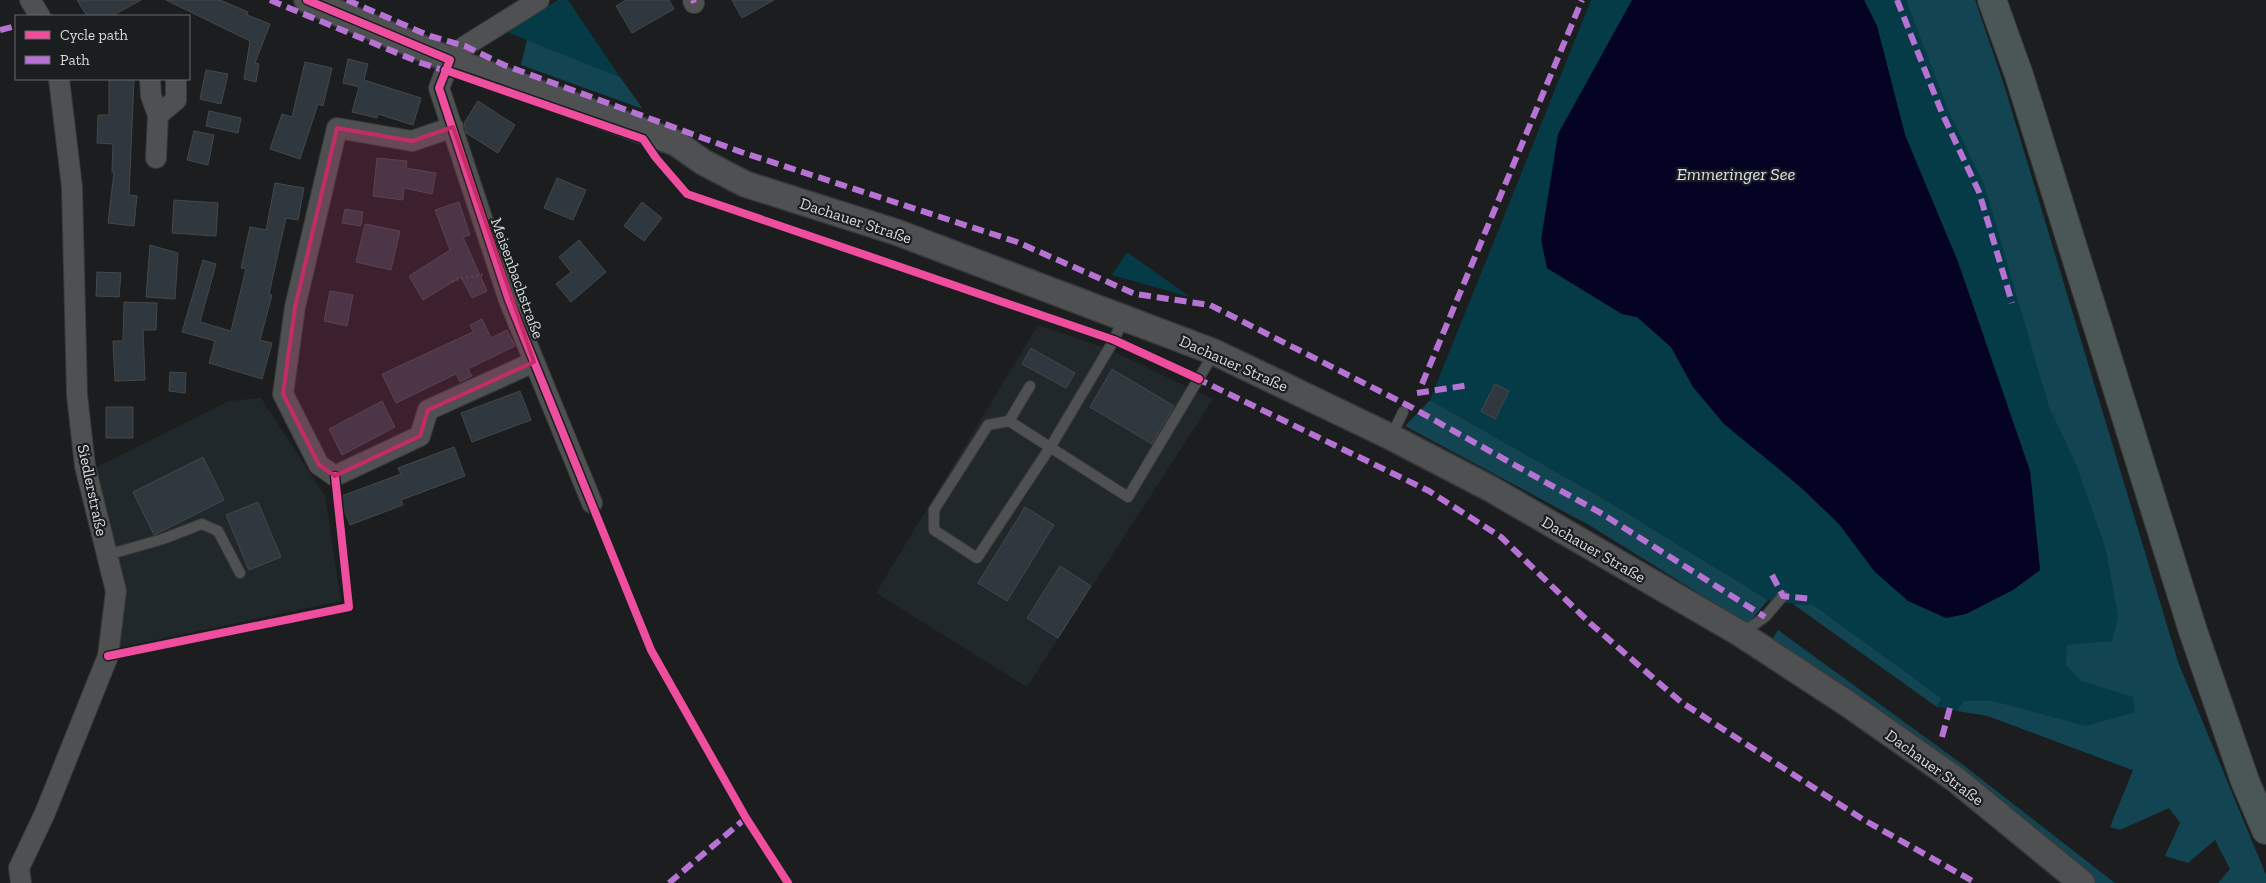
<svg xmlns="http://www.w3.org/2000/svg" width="2266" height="883" font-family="'Zilla Slab',serif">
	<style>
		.built { fill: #20282c }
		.green { fill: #053a47 }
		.forest { fill: #124452 }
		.water { fill: #050324 }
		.building { fill: #2e383e; stroke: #464748 }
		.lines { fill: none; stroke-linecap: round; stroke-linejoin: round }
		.service-casing { stroke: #38393a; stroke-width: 12 }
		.minor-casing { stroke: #38393a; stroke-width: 22 }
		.tertiary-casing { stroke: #38393a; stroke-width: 28 }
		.trunk-casing { stroke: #38393a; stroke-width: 30 }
		.path { stroke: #565758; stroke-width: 3; stroke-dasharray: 1 4; stroke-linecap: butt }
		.service { stroke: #4f5051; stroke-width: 10 }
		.minor { stroke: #4f5051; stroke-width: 20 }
		.tertiary { stroke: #4f5051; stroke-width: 25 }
		.trunk { stroke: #4b5656; stroke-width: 28 }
		.quiet { stroke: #b673d3; stroke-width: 6; stroke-dasharray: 12 6; stroke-linecap: butt }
		.cycleway-casing { stroke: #1b1e1f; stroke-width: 11 }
		.cycleway { stroke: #ef4d9e; stroke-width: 8 }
		.marked { fill: #c42c68; fill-opacity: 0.2; stroke: #c42c68; stroke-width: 4; stroke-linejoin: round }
		.labels { text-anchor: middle; stroke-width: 4.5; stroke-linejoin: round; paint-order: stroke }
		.street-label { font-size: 16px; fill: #d9dbdc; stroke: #1b1e1f }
		.water-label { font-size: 18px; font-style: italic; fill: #dbe1f4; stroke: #1b1e1f }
	</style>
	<rect width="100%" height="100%" fill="#1c1d1e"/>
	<path class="built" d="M1038,325l70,24 105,50 -186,288 -151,-94z
		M261,398l64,98 16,105 -223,47 -25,-179 136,-68z"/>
	<path class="green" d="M558,0h10l52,77 -113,-45z
		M1591,0h41l-7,17 -78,251 75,46 15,3 34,30 22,40 146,137 36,48 138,18 27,-20 -10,-99 -72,-209 -53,-127 -28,-109 -13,-26h111l28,82 175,580 -44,109 -146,-55 -51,-9 -144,-103 -25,-4 -164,-101 -174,-99z
		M1127,252l63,45 -78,-22z"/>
	<path class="forest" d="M1906,0h69l28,82 175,580 88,213v8h-48l12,-14 -15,-29 -27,23 -23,-7 15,-33 -11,-15 -49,22 -10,-3 23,-57 -145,-54 -31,-5 7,-10h29l93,25 49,-14 -2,-15 -52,-16 -15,-16 1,-20 45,-4 6,-24 -12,-67 -30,-86 -27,-57 -64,-220 -37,-77z
		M527,40l93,37 23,32 -122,-44z
		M1430,400l174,99 164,101 -20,24 -159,-99 -184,-99z
		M1793,604l20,1 128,93 -4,9z
		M1778,630l184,134 153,119h-24l-320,-242z"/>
	<path class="water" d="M1632,0h232l13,26 28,109 53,127 72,209 10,99 -27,20 -47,24 -20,4 -38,-17 -33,-29 -36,-48 -36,-35 -79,-65 -31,-37 -22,-40 -34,-30 -15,-3 -75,-46 -6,-28 17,-106z"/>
	<path class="building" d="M77,0h64l-29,16h-25z
		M166,0h54l28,12 -1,3 23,9 -15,39 4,1 -3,18 -12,-3 6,-38z
		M626,0h43l5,9 -42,24 -16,-27z
		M732,0h42l-32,18z
		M348,59l20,5 -4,16 57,18 -8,27 -35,-11 -1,4 -25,-6 7,-25 -16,-4z
		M305,62l27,6 -9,38 -5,-2 -18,55 -30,-10 12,-35 10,3z
		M206,70l22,4 -7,30 -21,-5z
		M109,79h25l-5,116 8,1 -3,30 -26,-3 6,-51h-2l1,-28 -16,-1 1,-28h11z
		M478,101l37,24 -17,28 -32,-20 -2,-10z
		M209,111l32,7 -3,15 -32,-7z
		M194,131l20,4 -6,30 -21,-5z
		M377,158l30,3 -1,7 30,5 -4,21 -28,-6 -1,12 -30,-4z
		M557,178l29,12 -13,30 -29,-12z
		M275,183l29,5 -6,32 -12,-2 -17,76 3,1 -12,45 12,3 -10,36 -53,-16 6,-22 -33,-9 21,-72 13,4 -16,58 31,9 15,-62 -5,-1 9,-41 16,3z
		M174,200l44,3 -2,33 -44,-3z
		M459,202l11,33 -7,2 24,54 -15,7 -11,-21 -38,23 -14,-24 41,-26 -15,-40z
		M642,202l20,16 -18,23 -20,-15z
		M345,209l18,3 -2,14 -19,-3z
		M365,224l35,7 -9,39 -35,-8z
		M579,240l27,32 -35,30 -15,-18 15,-12 -12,-15z
		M150,245l28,8 -3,46 -29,-2z
		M97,272l24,1 -2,24 -23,-1z
		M330,291l23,4 -6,31 -23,-5z
		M124,302l33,1 -1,27h-13l2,50 -30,1 -2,-40h10z
		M482,319l9,19 16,-8 8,16 -47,23 4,7 -12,6 -4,-8 -60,29 -14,-29 91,-42 -3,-7z
		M1031,348l44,25 -9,15 -44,-24z
		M1112,369l62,37 -22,38 -62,-37z
		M170,372l16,1 -1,20 -16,-2z
		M1495,384l14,7 -14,28 -14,-8z
		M520,391l11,29 -59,22 -11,-29z
		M382,401l13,26 -53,28 -13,-26z
		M106,407h27v31h-27z
		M454,447l11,29 -64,24 2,5 -53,20 -11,-28 62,-23 -3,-6z
		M203,457l21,43 -70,35 -21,-43z
		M258,502l23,55 -32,13 -23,-55z
		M1025,507l29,18 -47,76 -29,-18z
		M1060,566l31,20 -33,52 -31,-20z"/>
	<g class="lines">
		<g class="service-casing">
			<path id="service" d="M1124,317l-10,23 -63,106 -74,112 -43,-28v-20l54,-85 21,-4 119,76 86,-144
				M1009,421l21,-35
				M1391,437l12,-25
				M107,555l56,-16 39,-15 16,7 22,42
				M1742,633l23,-16 18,-21"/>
		</g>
		<g class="minor-casing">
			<path id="minor" d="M30,0l10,16
				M539,0l-74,46 -15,14 -11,28 70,212 83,203
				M693,0l1,3
				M150,79l1,17 7,19 -2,43
				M158,115l18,-15v-21
				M453,127l-41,14 -75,-13 -42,179 -12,87 36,71 16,11 85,-40 8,-26 106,-48
				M21,883l-2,-15 26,-55 63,-157 8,-65 -31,-125 -8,-71 -5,-208 -13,-108"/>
		</g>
		<g class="tertiary-casing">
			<path id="tertiary" d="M307,0l143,60 226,83 27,19 42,22 151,48 318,120 177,85 100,52 250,145 107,70 107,75 127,104"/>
		</g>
		<g class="trunk-casing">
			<path id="trunk" d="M1992,0l27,75 174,556 52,150 21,49"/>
		</g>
		<path class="path" d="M452,281l32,-7"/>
		<use href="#service" class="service"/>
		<use href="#minor" class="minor"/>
		<use href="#tertiary" class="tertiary"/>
		<use href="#trunk" class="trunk"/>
		<path class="quiet" d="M270,0l151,63 28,9
			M347,0l83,36 35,10 39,19 237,87 276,90 118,52 75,11 199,101 190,106 166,105
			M693,0l1,3
			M1897,0l45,113 37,79 33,111
			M0,30l16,-4
			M1196,378l233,113 72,46 90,87 90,78 183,118 112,63
			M1422,384l160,-384
			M1417,393l53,-8
			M1772,575l11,21 29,3
			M1942,737l9,-33
			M669,883l77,-65"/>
		<g class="cycleway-casing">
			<path id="cycleway" d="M307,0l143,60 -11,28 70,212 142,350 95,168 42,65
				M445,70l198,69 13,19 31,36 427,146 85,39
				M108,656l241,-49 -14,-131"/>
		</g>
		<use href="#cycleway" class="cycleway"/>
	</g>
	<path class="marked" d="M453,127l81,235 -106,48 -8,26 -85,40 -16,-11 -36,-71 12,-87 42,-179 75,13z"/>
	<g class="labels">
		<g class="street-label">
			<text transform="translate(856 220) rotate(18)" y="6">Dachauer Straße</text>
			<text transform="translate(518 278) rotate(70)" y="6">Meisenbachstraße</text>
			<text transform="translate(1234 363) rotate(24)" y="6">Dachauer Straße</text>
			<text transform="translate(93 490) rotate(78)" y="6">Siedlerstraße</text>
			<text transform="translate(1594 549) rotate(30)" y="6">Dachauer Straße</text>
			<text transform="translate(1935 767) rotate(36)" y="6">Dachauer Straße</text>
		</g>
		<g class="water-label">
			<text x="1736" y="180">Emmeringer See</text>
		</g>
	</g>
	<rect x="15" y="15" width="175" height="65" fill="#1b1e1f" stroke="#676a6b"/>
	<rect x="25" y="31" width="25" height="8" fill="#ef4d9e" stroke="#676a6b"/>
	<text x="60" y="40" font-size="15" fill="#d9dbdc">Cycle path</text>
	<rect x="25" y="56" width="25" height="8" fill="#b673d3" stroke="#676a6b"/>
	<text x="60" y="65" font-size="15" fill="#d9dbdc">Path</text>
</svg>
